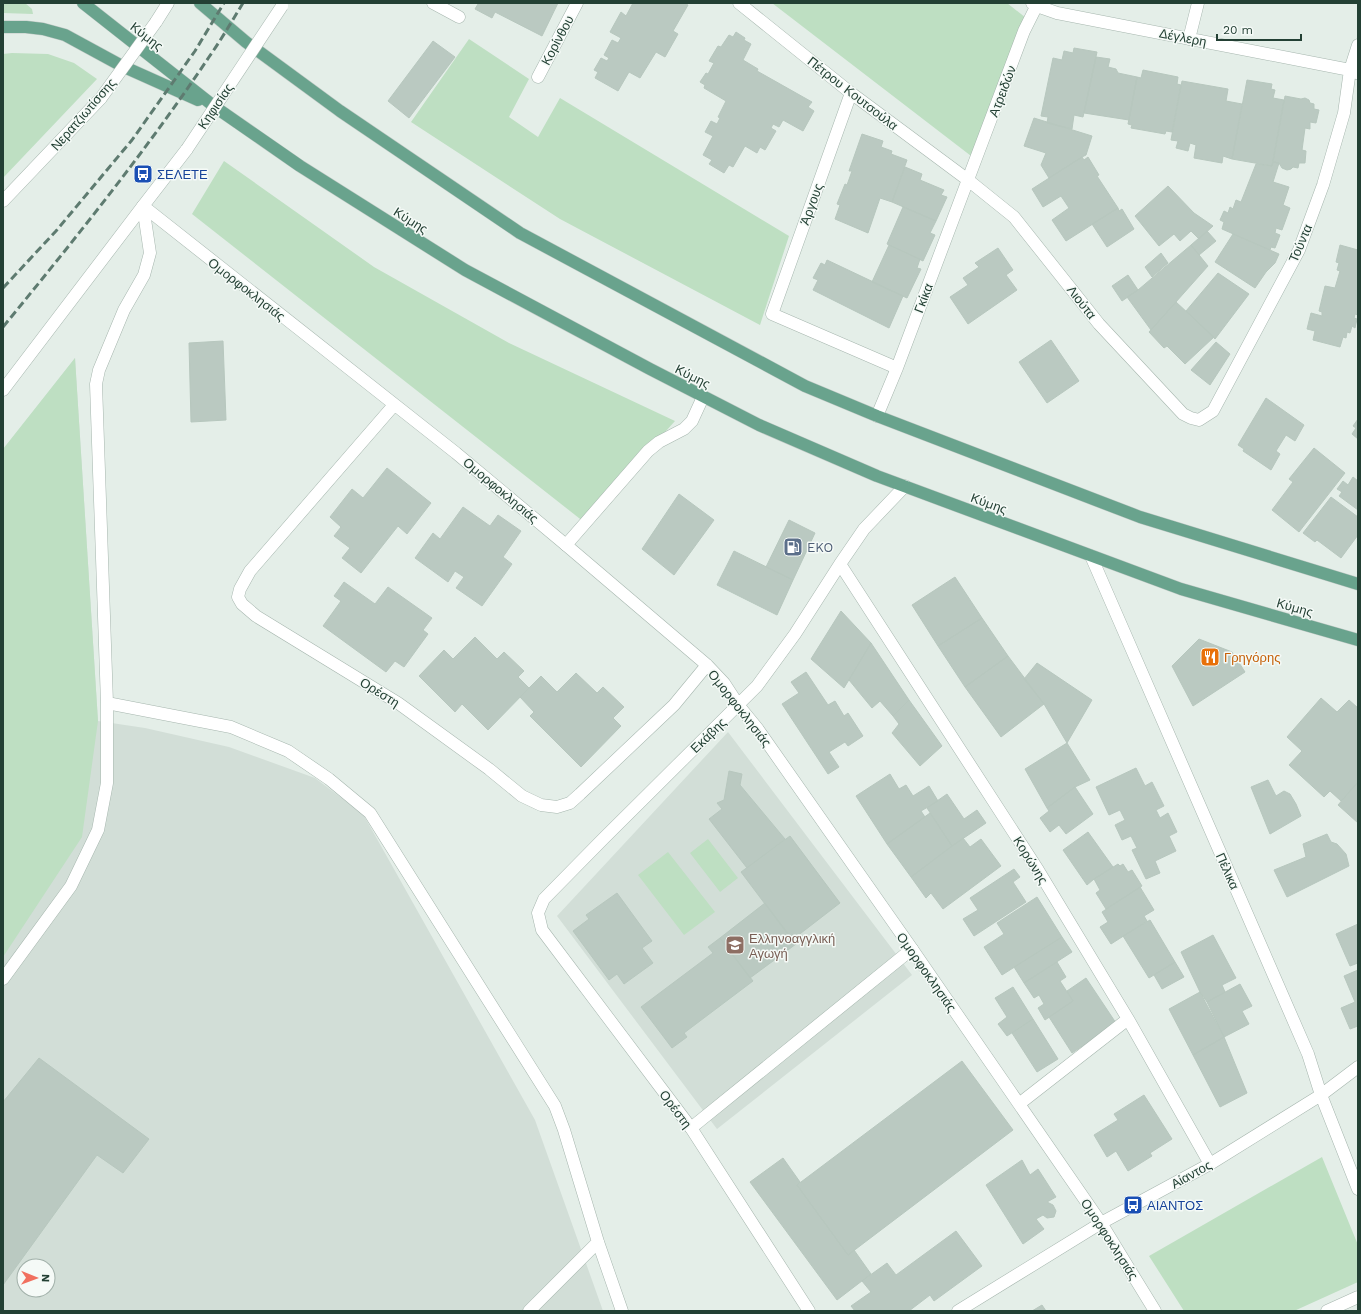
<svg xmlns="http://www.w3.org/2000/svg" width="1361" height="1314" font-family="'Work Sans',sans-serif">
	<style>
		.built { fill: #d2ded7; fill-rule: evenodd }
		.green { fill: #bedfc2 }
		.building { fill: #bac9c1; stroke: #b7c7be }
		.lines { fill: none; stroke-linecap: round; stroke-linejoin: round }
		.service-casing { stroke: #a6b6ae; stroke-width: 13 }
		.minor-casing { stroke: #a6b6ae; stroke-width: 13 }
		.tertiary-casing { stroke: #a6b6ae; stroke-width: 13 }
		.primary-casing { stroke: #c1cac6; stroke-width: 13 }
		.service { stroke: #fff; stroke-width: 12 }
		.minor { stroke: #fff; stroke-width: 12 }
		.tertiary { stroke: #fff; stroke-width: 12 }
		.primary { stroke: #69a38d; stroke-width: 12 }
		.rail { stroke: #5e7b70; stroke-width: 3; stroke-dasharray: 8 4; stroke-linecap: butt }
		.minor-bridge-casing { stroke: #a6b6ae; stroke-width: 13; stroke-linecap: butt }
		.tertiary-bridge-casing { stroke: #a6b6ae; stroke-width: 13; stroke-linecap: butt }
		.minor-bridge { stroke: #fff; stroke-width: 12 }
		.tertiary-bridge { stroke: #fff; stroke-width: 12 }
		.labels { text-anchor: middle; stroke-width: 3; stroke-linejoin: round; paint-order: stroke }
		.street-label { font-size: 13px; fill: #234034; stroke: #f5faf7 }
		.transit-label { font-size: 13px; fill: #164399; stroke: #f5faf7; text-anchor: start }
		.service-label { font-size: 13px; fill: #4e5e75; stroke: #f5faf7; text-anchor: start }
		.food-label { font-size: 13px; fill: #c56008; stroke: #f5faf7; text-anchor: start }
		.education-label { font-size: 13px; fill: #785e54; stroke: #f5faf7; text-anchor: start }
	</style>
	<rect width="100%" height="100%" fill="#e4eee8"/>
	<path class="built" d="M75,358l23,363 47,7 84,19 86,31 48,36 172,306 68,191h-600v-861zM24,1266h24v24h-24z
		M728,732l184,243 -195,154 -160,-213z"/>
	<path class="green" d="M3,3h22l7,6 1,5 -30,-1z
		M772,3h235l19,15 -51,141z
		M469,39l60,40 -20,38 29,20 22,-39 229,138 -29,89 -200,-106 -149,-97z
		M12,53l36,1 26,9 23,16 -94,99v-124z
		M224,161l150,106 135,76 166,78 -91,101 -392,-308z
		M75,358l23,363 -16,116 -79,120v-508z
		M708,839l30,39 -18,14 -30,-39z
		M668,852l47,60 -31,23 -46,-60z
		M1322,1157l36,88v37l-64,29h-110l-35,-55z"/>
	<path class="building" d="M477,3h81l-16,33 -47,-24 -3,6 -17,-9 3,-5z
		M633,3h51l4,2 -15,26 5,3 -13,23 -9,-5 -16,26 -11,-6 -11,19 -23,-13 3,-6 -4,-2 7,-12 6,3 2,-3 -5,-3 8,-15 6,3 3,-5 -11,-6 11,-20 5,4z
		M736,32l9,6 -1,2 7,4 -8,16 15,9 -1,2 55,31 -4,5 6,4 -11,20 -20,-11 -4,7 -6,-3 -2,4 5,3 -11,19 -5,-3 -3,6 -12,-7 -12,21 -4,-2 -5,8 -15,-9 3,-4 -9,-5 10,-19 -8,-4 6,-11 6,3 3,-6 -2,-1 8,-16 -22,-13 1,-3 -5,-3 6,-9 2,1 6,-11 -5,-2 9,-15 3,1 8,-12 4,2z
		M433,41l22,16 -46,61 -21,-17z
		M1074,48l23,4 -14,65 -9,-2 -2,14 -25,-6 1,-6 -7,-1 12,-58 9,2 2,-9 9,2z
		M1096,57l14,2 -2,8 8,2 2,4 19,4 -8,43 -45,-7z
		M1143,70l35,7 -1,7 4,1 -9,47 -6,-1 -1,3 -34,-6 1,-3 -4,-1 9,-47 4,1z
		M1247,80l25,4 -1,5 4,1 -2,8 11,2 -12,66 -40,-7z
		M1182,81l46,8 -2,12 16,3 -10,55 -9,-3 -1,7 -28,-5 2,-13 -6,-2 -2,8 -12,-3 2,-7 -7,-1z
		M1285,96l16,3 4,-1 4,2 1,3 4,1v5l5,1 -3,13 -6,-1v7l-5,-1 -3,22 4,1 -1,12h-6l-1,5 -5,-1 -2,2 -4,1 -5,-2 -3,-5 -6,-1z
		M1034,118l58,18 -6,19 -4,2 -33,21 -8,-13 5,-12 -22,-7z
		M862,134l21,7 -2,6 11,4 -1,3 16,6 -15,42 -12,-4 -12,35 -33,-14 5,-14 -3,-1 8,-20 2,1 5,-14h-3z
		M1082,157l2,3 4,-3 11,18 -2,1 21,32 -52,33 -14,-21 17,-12 -8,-12 -18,11 -11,-18z
		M1273,162l6,1 -6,19 16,5 -6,18 7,3 -8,22 -6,-2 -1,5 5,2 -5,13 -4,-1 -1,3 -48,-21 2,-7 -4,-2 4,-9 4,2 2,-6 3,2 3,-9 5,2 15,-38 16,2z
		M905,167l17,7 -2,6 24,10 -3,5 6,2 -11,24 -44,-19z
		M1168,186l26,27 19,13 -14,13 -8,-8 -11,10 -6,-7 -15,12 -24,-30z
		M903,207l33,14 -6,12 5,2 -12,26 -36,-17z
		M1118,208l1,3 3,-2 12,20 -27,18 -15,-23z
		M1207,231l9,10 -17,14 -8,-10z
		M1233,234l46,20 -4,9 -9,9 -11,16 -40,-26z
		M889,245l31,14 -3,9 4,1 -14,29 -35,-16z
		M1191,245l17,21 -57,64 -24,-33 11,-7z
		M1340,245l18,5v65l-3,-1 -1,4 3,1 -2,9 -3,-2 -2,7 -3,-1 -1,6 -3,-1 -3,10 -27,-7 2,-9 -8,-2 4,-16 11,3v-4l-3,-1 6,-25 10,2 5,-17 -3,-1 2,-7 -3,-1z
		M998,248l15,22 -7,5 11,15 -49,34 -18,-27 18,-12 -5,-7 16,-11 -4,-4z
		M1161,253l7,10 -16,14 -7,-10z
		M827,260l76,36 -14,32 -76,-38 5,-10 -5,-2 8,-15 4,2z
		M1218,273l31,21 -34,45 -29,-28z
		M1128,275l10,15 -16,11 -10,-15z
		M1176,302l38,35 -29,27 -18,-18 -3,2 -15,-16z
		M1051,340l28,41 -32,22 -28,-41z
		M223,341l3,79 -35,2 -2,-79z
		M1216,342l14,12 -20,31 -19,-15z
		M1266,398l38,27 -9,16 -9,-6 -10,16 4,3 -9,16 -28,-19 1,-2 -6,-4z
		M1358,419v20l-6,-5 4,-6 -3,-2z
		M1314,448l31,25 -46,59 -27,-22 21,-28 -4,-3z
		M387,468l44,35 -24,31 -9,-8 -37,47 -19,-15 8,-10 -16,-12 7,-9 -11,-10 22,-28 11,9z
		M1353,477l5,4v29l-19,-14 3,-4 -5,-3 6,-8 5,4z
		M679,494l35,26 -40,55 -32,-26z
		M1331,497l27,20v18l-17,23 -24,-18 -2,2 -12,-9z
		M463,507l27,19 8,-11 23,16 -18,26 9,7 -30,42 -26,-18 8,-11 -9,-6 -7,11 -33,-24 18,-25 7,6z
		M789,520l26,13 -22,47 -27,-13z
		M734,551l59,29 -16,35 -60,-30z
		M955,577l27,41 -44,28 -26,-41z
		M344,582l31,22 13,-17 44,31 -9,12 5,4 -24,33 -9,-6 -9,11 -63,-46 18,-25 -7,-5z
		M841,611l30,32 -27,45 -33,-29z
		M982,618l26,38 -43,31 -27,-41z
		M475,637l22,22 7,-7 20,19 -6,6 11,11 -41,42 -26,-26 -7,8 -36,-36 25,-26 9,9z
		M1199,639l33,13 13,20 -52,34 -21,-40z
		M871,643l38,57 -16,16 -13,-15 -8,7 -23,-28z
		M1008,656l36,48 -43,33 -36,-50z
		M1037,663l55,37 -25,43 -23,-39 -20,-25z
		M806,672l22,33 7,-4 9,15 4,-3 15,23 -15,10 -3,-4 -16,10 10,15 -11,7 -46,-70 17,-11 -8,-11z
		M576,673l21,20 6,-6 21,20 -11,11 8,8 -40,41 -51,-51 4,-4 -14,-15 21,-21 16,16z
		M1321,698l16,14 12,-12 9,8v74l-17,19 -11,-10 -6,6 -35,-32 13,-14 -15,-14z
		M909,700l33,46 -22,20 -28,-33 7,-9 -6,-8z
		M1067,743l23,37 -15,7 -28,21 -22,-39z
		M1136,768l9,18 7,-4 12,24 -8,4 4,8 8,-5 9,19 -8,4 7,15 -21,10 5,12 -14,6 -14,-29 5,-2 -6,-12 -9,4 -7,-15 10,-5 -5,-10 -11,5 -13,-28z
		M729,771l13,3 -2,11 45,54 -38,29 -38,-49 13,-10 -5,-6 7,-3z
		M890,774l9,15 7,-4 7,11 16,-10 9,15 -17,10 4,6 -38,27 -31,-48z
		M1268,780l8,16 8,-5 6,3 6,10 5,12 -31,18 -19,-47z
		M1358,782v41l-20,-18z
		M1075,787l18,27 -27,20 -7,-9 -9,7 -10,-14 9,-7 -2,-3z
		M947,794l17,25 13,-9 9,13 -34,23 -25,-38z
		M930,813l22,33 -41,31 -24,-33z
		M1088,832l25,35 -19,12 -7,6 -24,-35z
		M1327,834l4,8 6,2 9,10 3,12 -62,31 -13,-27 32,-13 -3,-13z
		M790,836l50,67 -48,37 -51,-68z
		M963,838l7,9 11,-8 20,27 -58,43 -12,-16 -5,5 -15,-21z
		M1118,864l2,2 3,-2 5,8 4,-2 10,16 -36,23 -10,-16 4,-3 -6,-11z
		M1014,869l6,8 -7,5 13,20 -52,34 -11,-17 15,-9 -8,-12z
		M1140,887l14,23 -10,6 3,5 -36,23 -11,-17 8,-5 -6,-10z
		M617,893l35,48 -10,7 11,15 -29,21 -7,-10 -8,6 -36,-49 16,-12 -3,-4z
		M1037,897l25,40 -60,38 -18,-28 20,-13 -7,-11z
		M765,903l31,41 -46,34 -30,-40z
		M1150,920l25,42 -26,16 -26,-42z
		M1358,924v39l-8,3 -14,-32z
		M1213,935l23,43 -14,7 3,7 -18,10 -7,-10 -19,-40z
		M1062,937l10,15 -48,31 -10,-16z
		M720,938l33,43 -69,52 3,4 -15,11 -31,-41 72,-54 -5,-6z
		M1057,962l9,15 -6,4 13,20 -28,19 -7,-12 6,-4 -5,-9 -5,3 -10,-15z
		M1175,962l9,15 -22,12 -8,-14z
		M1358,970v56l-8,3 -9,-21 14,-6 -11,-26z
		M1086,978l30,45 -44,30 -23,-36 24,-16 -6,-10z
		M1240,984l12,22 -10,5 7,13 -25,13 -17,-35z
		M1013,987l20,32 -26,17 -9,-12 9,-7 -12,-19z
		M1200,992l24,45 -31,18 -24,-46z
		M1033,1019l25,40 -21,13 -25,-39z
		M1224,1037l23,56 -27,14 -27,-52z
		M39,1058l110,81 -26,34 -26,-18 -94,130v-183z
		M962,1061l51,69 -165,125 -51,-70z
		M1144,1095l28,44 -22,14 2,3 -24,15 -12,-20 -9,6 -13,-22 24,-15 -4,-6z
		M783,1158l17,24 -3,3 51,70 6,-5 17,24 -34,26 -87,-118z
		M1022,1160l8,15 8,-6 18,28 -9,5 6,3 3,6 -2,6 -7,1 -4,-3 -7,4 8,10 -21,15 -37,-59z
		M956,1231l26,35 -48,35 -4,-6 -21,16h-54l-4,-5 20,-14 -9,-11 25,-18 9,12z
		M1042,1305l4,6h-14z"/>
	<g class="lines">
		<g class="service-casing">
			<path id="service" d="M1350,70l8,-25
				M3,390l140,-184
				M566,545l82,-94 11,-9 25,-13 8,-8 11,-24
				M107,703l124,24 57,24 41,28 41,34 185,293 9,24 34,112 24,69
				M3,979l68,-93 27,-56 9,-47v-80l-11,-319 3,-14 25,-60 20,-35 6,-22 -7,-47
				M691,1128l221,-179
				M529,1311l69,-69"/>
		</g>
		<g class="minor-casing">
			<path id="minor" d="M433,3l26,14
				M739,3l112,90 117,87 46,37 85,107 84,90 8,4 8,2 14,-9 86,-161 24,-65 21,-72 6,-43
				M1032,3l5,3 20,7 293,57 7,3
				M1189,39l9,-36
				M538,77l39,-74
				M851,93l-79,221 125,54
				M187,149l-44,57 313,247 110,92 141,120 17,18 15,23 18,22 155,221 189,274 54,88
				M394,405l-144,166 -10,18 -2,8 4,7 14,12 142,87 91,66 33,27 19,9 16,2 13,-4 10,-9 94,-89 33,-40
				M877,416l20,-48 127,-337 14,-28
				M1091,556l217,498 13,41 37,94
				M840,564l198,306 90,149 82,145
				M1019,1104l109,-85
				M809,1311l-118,-183 -149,-198 -4,-17 6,-14 59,-60 154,-153 38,-52 45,-70 24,-35 41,-43
				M958,1311l143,-88 109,-59 111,-69 37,-28
				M1327,1311l31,-14"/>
		</g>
		<g class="tertiary-casing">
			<path id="tertiary" d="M156,22l12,-19
				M3,201l98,-103"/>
		</g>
		<g class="primary-casing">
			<path id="primary" d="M83,3l132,104 85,59 165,104 185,99 109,56 118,51 304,113 177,51
				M200,3l46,39 94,69 180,122 285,153 72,30 263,101 218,67
				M3,27h23l17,2 22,6 57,31 76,34"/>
		</g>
		<use href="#service" class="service"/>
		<use href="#minor" class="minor"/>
		<use href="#tertiary" class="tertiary"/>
		<use href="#primary" class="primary"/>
		<path class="rail" d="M3,288l53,-57 76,-91 63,-89 29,-48
			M3,327c72,-88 143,-176 206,-270 12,-17 23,-36 34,-54"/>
		<g class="minor-bridge-casing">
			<path id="minor-bridge" d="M187,149l95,-143"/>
		</g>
		<g class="tertiary-bridge-casing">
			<path id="tertiary-bridge" d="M101,98l55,-76"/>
		</g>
		<use href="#minor-bridge" class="minor-bridge"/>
		<use href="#tertiary-bridge" class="tertiary-bridge"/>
	</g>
	<defs>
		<g id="bus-square" transform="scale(1)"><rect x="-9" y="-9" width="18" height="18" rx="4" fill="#1a4fb4" stroke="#f5faf7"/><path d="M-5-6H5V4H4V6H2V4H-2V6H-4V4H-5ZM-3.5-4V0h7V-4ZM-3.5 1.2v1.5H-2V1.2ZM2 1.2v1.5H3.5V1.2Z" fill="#fff"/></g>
		<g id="fuel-square" transform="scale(1)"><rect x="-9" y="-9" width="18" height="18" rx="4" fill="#5c6f8a" stroke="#f5faf7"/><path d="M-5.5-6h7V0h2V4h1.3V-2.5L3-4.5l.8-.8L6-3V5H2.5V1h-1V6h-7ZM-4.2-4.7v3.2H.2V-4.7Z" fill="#fff"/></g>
		<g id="restaurant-square" transform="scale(1)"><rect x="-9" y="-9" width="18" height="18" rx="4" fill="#e8710a" stroke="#f5faf7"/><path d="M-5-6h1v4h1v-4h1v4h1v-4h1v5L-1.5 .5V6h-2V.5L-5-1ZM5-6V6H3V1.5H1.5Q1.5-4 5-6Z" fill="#fff"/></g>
		<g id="school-square" transform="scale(1)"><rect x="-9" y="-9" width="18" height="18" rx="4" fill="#8d6e63" stroke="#f5faf7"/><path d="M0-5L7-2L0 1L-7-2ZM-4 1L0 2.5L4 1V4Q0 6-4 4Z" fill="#fff"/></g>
	</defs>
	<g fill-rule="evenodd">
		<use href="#bus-square" x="143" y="174"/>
		<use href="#fuel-square" x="793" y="547"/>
		<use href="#restaurant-square" x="1210" y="657"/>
		<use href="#school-square" x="735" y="945"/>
		<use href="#bus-square" x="1133" y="1205"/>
	</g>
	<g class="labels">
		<g class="street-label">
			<text transform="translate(147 36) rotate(38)" y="5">Κύμης</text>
			<text transform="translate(1183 37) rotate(11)" y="5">Δέγλερη</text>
			<text transform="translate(557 40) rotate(-62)" y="5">Κορίνθου</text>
			<text transform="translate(1002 91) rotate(-69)" y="5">Ατρειδών</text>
			<text transform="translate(853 93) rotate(38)" y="5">Πέτρου Κουτσούλα</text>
			<text transform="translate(215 106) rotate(-56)" y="5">Κηφισίας</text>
			<text transform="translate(83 114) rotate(-49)" y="5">Νερατζιωτίσσης</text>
			<text transform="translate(811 204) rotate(-70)" y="5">Άργους</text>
			<text transform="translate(411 220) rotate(32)" y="5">Κύμης</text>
			<text transform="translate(1300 243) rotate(-67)" y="5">Τούντα</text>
			<text transform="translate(247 289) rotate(38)" y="5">Ομορφοκλησιάς</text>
			<text transform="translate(923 298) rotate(-69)" y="5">Γκίκα</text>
			<text transform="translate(1082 302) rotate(52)" y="5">Λιούτα</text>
			<text transform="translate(693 376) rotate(27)" y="5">Κύμης</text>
			<text transform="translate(501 490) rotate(40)" y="5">Ομορφοκλησιάς</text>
			<text transform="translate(989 503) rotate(20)" y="5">Κύμης</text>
			<text transform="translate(1295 607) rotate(16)" y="5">Κύμης</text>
			<text transform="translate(380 692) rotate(32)" y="5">Ορέστη</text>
			<text transform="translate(740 708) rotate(52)" y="5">Ομορφοκλησιάς</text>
			<text transform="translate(708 735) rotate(-44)" y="5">Εκάβης</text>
			<text transform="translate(1031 860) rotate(58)" y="5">Κορώνης</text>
			<text transform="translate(1228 871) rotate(66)" y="5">Πέλικα</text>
			<text transform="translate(927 972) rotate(55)" y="5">Ομορφοκλησιάς</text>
			<text transform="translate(676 1109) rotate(53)" y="5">Ορέστη</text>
			<text transform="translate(1191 1174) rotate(-29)" y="5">Αίαντος</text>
			<text transform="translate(1110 1239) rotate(57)" y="5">Ομορφοκλησιάς</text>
		</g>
		<g class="transit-label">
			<text x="157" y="179">ΣΕΛΕΤΕ</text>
			<text x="1147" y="1210">ΑΙΑΝΤΟΣ</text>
		</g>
		<g class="service-label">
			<text x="807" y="552">EKO</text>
		</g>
		<g class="food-label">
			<text x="1224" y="662">Γρηγόρης</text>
		</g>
		<g class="education-label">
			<text x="749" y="943">Ελληνοαγγλική<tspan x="749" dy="15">Αγωγή</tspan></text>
		</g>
	</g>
	<rect width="1361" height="1314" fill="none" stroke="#234034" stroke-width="8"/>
	<g transform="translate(36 1278) rotate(91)"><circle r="19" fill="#f5faf7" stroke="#a1b0a9"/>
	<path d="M0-3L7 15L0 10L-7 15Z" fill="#f1705f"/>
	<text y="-6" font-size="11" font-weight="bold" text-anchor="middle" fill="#234034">N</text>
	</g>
	<path d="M1217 34v6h84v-6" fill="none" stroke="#234034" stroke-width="2"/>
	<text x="1223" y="34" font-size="12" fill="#234034" stroke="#f5faf7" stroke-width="3" paint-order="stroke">20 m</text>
</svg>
